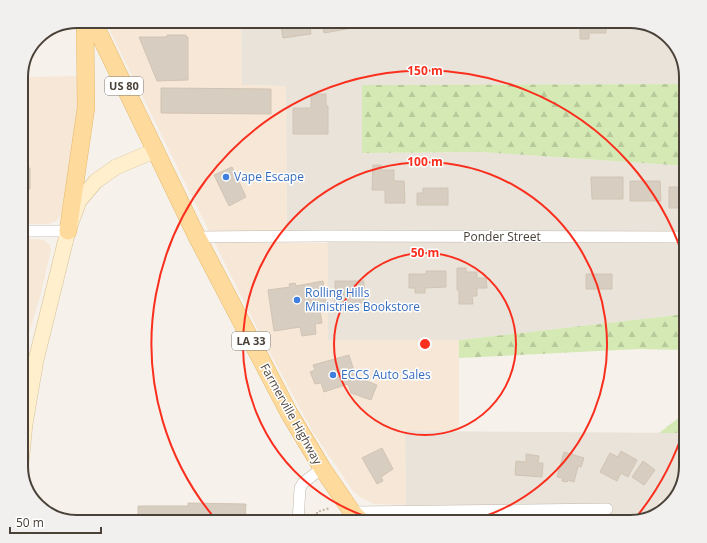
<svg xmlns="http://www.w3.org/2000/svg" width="707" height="543" font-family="'Open Sans',sans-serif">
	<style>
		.residential { fill: #e9e3d9 }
		.commercial { fill: #f6e7d7 }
		.forest { fill: url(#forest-firs) }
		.building { fill: #d7cdc0; stroke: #d2c4b4 }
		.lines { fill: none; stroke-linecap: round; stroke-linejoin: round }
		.minor-casing { stroke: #c1b9ad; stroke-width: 12 }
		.secondary-casing { stroke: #d5c29b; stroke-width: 16 }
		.primary-casing { stroke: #e5b76a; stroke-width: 18 }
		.path { stroke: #c3b49f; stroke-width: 2; stroke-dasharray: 2 2; stroke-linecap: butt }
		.minor { stroke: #fff; stroke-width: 11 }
		.secondary { stroke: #ffefcc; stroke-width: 15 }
		.primary { stroke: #fedb9c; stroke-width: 17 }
		.ring { fill: none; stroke: #fa2f1e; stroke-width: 2 }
		.shop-dot { fill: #3f7fe0; stroke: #fff; stroke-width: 1.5 }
		.labels { text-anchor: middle; stroke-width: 3; stroke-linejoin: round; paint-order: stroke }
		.shield { fill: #fff; stroke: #807b74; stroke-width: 1 }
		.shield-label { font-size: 11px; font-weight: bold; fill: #4a4239 }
		.shop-label { font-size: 12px; fill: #366cbe; stroke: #fff; text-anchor: start }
		.street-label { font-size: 12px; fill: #4a4239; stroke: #fff }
		.rim { fill: none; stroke: #4a4239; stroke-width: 2 }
		.centre { fill: #fa2f1e; stroke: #fff; stroke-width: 2 }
		.ring-label { font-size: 12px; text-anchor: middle; font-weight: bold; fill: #fa2f1e; stroke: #fff; stroke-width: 3; stroke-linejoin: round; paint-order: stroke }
	</style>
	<defs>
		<pattern id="forest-firs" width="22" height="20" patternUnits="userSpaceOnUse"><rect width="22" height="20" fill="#d5e9b5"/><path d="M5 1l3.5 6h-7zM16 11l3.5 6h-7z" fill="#b8c99c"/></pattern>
	</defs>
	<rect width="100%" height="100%" fill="#f6f2eb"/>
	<path class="residential" d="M241,21h390l33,12 16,19 6,24v8l-324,1v68l119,-1 205,14v148l-227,26h-131l-1,-108h-40l-1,-146 -44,-1z
		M405,431l281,2v34l-12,33 -15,1 -1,12 -3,3 -14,3 -21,1 -2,2h-212z"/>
	<path class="commercial" d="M107,21h134l1,64 44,1 1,146h-46v11h87v97h131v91h-54l1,74 -32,-1 -14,-7 -7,-6 -40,-59 -50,-92 -152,-307z
		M80,76v13l-8,83 -11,43 -5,6 -8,3h-27v-130l1,-1 1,-16z
		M21,238l23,2 6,5 1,5 -11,47 -12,39 -7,30z"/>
	<path class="forest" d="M686,84v82l-205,-14 -119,1v-68z
		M686,314v36l-47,-1 -180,9v-18z
		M686,412v21h-27z"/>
	<path class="building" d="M280,21h29l2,13 -28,4z
		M322,21h29l1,7 -28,5z
		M580,21h26v12h-17v6h-9z
		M618,21h13l16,6h-29z
		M167,35h19v2h2v43l-31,1 -18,-44h28z
		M161,88l110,1v25l-110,-1z
		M311,94h15v12h2v28h-35v-26h18z
		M373,165h8v5h13v11h10l1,22h-20v-13h-13z
		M232,167l14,30 -17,9 -15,-31z
		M21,168h9v21h-9z
		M591,177h32v22h-31z
		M630,181h30l1,20h-31z
		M669,187h17v18h-6v3h-11z
		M423,188h25v17h-31v-12h6z
		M457,268h9v4h11v6h9l1,10h-10v8h-5l1,8h-14v-14h-2z
		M426,271h20v16l-21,1v5h-10v-5h-6v-14h17z
		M586,274h26v15h-26z
		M323,281l4,28 -7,1 2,13 -7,1 1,10 -14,2 -2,-9 -26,4 -6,-41 22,-3 -1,-3 6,-1 1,3z
		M335,281h29v22h-5v8h-24z
		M349,355l7,22 21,8 -6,15 -20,-7 -3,-9 -24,8 -3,-9 -6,1 -5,-12 5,-2 -2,-5z
		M382,448l11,21 -12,8 2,4 -6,3 -15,-26z
		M621,451l16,9 -9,17 -7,-4 -4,8 -17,-9 10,-19 8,4z
		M564,452l20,6 -3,9 -3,-1 -4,16 -6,-2 -1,2 -5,-1 1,-3 -6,-1z
		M526,454l13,2 -1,7h5l-1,14 -27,-2 1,-14 10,1z
		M643,461l12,9 -11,15 -12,-8z
		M188,503l58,1 -1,18h-107v-16h50z"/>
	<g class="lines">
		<g class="minor-casing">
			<path id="minor" d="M21,231h47
				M197,237l129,-1 360,1
				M352,512l255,-3
				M298,522l2,-34 3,-5 19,-15"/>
		</g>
		<g class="secondary-casing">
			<path id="secondary" d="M21,464l4,-40 11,-64 32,-129 11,-30 17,-20 20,-14 38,-16"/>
		</g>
		<g class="primary-casing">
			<path id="primary" d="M93,21l104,216 92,176 33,55 30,44 10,10
				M68,231l18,-123 -1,-87"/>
		</g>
		<path class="path" d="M317,522v-10l13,-4"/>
		<use href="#minor" class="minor"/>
		<use href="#secondary" class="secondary"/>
		<use href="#primary" class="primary"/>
	</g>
	<g class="ring">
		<circle cx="425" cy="344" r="91"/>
		<path d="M386 522A182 182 0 1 1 464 522"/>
		<path d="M685 426A273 273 0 0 1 633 521M217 521A273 273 0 1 1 685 262"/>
	</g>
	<g class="shop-dot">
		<circle cx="226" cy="177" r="4"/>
		<circle cx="297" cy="300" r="4"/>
		<circle cx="333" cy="375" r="4"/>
	</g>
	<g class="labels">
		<g class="shield">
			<rect x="105" y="77" width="38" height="18" rx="3"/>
			<rect x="232" y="332" width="38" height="18" rx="3"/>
		</g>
		<g class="shield-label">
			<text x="124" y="90">US 80</text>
			<text x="251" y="345">LA 33</text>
		</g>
		<g class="shop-label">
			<text x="234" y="181">Vape Escape</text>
			<text x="305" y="297">Rolling Hills<tspan x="305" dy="14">Ministries Bookstore</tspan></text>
			<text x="341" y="379">ECCS Auto Sales</text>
		</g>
		<g class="street-label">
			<text x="502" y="241">Ponder Street</text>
			<text transform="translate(291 414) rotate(61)" y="4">Farmerville Highway</text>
		</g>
	</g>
	<path d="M0 0H707V543H0ZM77 28H630A49 49 0 0 1 679 77V466A49 49 0 0 1 630 515H77A49 49 0 0 1 28 466V77A49 49 0 0 1 77 28Z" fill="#f1f0ef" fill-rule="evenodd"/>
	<path class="rim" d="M77 28H630A49 49 0 0 1 679 77V466A49 49 0 0 1 630 515H77A49 49 0 0 1 28 466V77A49 49 0 0 1 77 28Z"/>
	<circle cx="425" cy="344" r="6" class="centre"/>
	<g class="ring-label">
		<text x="425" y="75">150 m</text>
		<text x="425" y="166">100 m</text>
		<text x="425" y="257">50 m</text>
	</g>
	<path d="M10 527v6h91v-6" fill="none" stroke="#4a4239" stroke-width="2"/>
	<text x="16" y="527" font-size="12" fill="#4a4239" stroke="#ffffff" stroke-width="3" paint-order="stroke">50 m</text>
</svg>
